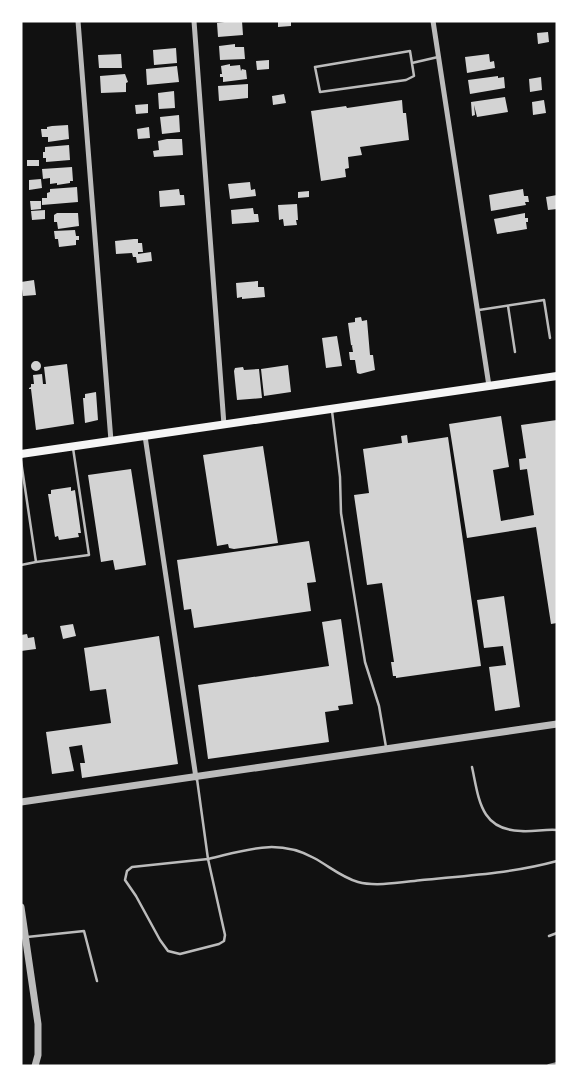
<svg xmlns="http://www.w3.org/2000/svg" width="578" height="1087" font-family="'Noto Sans',sans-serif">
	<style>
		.building { fill: #d3d3d3 }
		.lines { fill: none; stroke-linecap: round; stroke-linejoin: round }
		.service { stroke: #bcbcbc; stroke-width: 2.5 }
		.minor { stroke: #bcbcbc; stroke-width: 5 }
		.tertiary { stroke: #bcbcbc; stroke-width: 7 }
		.secondary { stroke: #f5f5f5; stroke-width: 8 }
		.rail { stroke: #9a9a9a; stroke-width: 4 }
	</style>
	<rect width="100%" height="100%" fill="#111"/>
	<path class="building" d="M232,21h10l1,14 -25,2 -1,-14z
		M278,21h13v5l-13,1z
		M548,32l1,10 -11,2 -1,-11z
		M235,44v3h9l1,12 -25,1 -1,-14z
		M176,48l1,15 -23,2 -1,-15z
		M121,54l1,14h-23l-1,-13z
		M489,54l1,8 4,-1 1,7 -28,5 -2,-16z
		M269,60v9l-12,1 -1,-9z
		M230,64v2l10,-1 1,6 1,-2 4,1 1,9 -24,3v-5h-3v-3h2l-1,-8z
		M177,66l2,16 -32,3 -1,-16z
		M125,74l3,8 -2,1v9l-25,1 -1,-17z
		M498,76v2l6,-1 1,11 -35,6 -2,-14z
		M541,77l1,13 -12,2 -1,-13z
		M248,84v14l-29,3 -1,-15z
		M174,91l1,17 -16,1 -1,-16z
		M284,94l2,9 -13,2 -1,-9z
		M505,97l3,15 -31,5 -3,-12 1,10 -3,1 -1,-14z
		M402,100l1,13h3l3,27 -49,7 2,8 -14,2 1,11 -4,1 1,8 -25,4 -10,-70 35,-5 1,2z
		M544,100l2,13 -13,2 -1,-13z
		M148,104v9l-12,1 -1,-9z
		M179,115l1,17 -18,2 -2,-17z
		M68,125l1,14 -21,3v-5h-6l-1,-8h6v-2l5,-1z
		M149,127l1,11 -12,1 -1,-10z
		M167,139h15l1,16 -29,2 -1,-6 6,-1 -1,-9z
		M69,145l1,15 -24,2v-4h-3v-6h2v-5z
		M27,160h12v6h-12z
		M72,167l1,14h-3v2l-13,2v-2l-7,1v-6l-7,1 -1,-10z
		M41,179l1,9 -13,2v-10z
		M250,182l1,8 4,-1 1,7 -26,3 -2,-15z
		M77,187l1,15 -36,3v-7h5v-5l3,-1v-3z
		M179,189l1,6h4l1,10 -25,2 -1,-16z
		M523,189l1,7h4l1,6h-4l1,3 -35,6 -2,-16z
		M309,191v6l-11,1v-6z
		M557,195v14l-9,1 -2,-13z
		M30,201h11v8l-10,1z
		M297,204l1,16h-2l1,5 -13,1 -1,-7 -4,1 -1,-15z
		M253,208l1,6h4l1,8 -27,2 -1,-14z
		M45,210v9l-13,1 -1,-9z
		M57,213h21l1,13 -21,3 -1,-7h-3v-7z
		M525,213v5h3v4h-2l1,7 -30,5 -3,-15z
		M75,230l1,6h3v4h-3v5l-17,2 -1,-8h-3l-1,-8z
		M134,239h4v4h4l1,9h-5v2l13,-2 1,9 -15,2 -1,-6h-3l-1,-4 -16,1 -1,-13z
		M34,280l2,15 -13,1 -2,-14z
		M258,281v6h6l1,10 -23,2v-2l-5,1 -1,-15z
		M361,317l1,4 5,-1 3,35h3l2,15 -15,4 -3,-1 -2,-13h-5l-1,-8h4l-1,-6h1l-2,-1 -3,-22 7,-1v-4z
		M337,336l5,30 -16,2 -4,-30z
		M31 366a5 5 0 1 1 10 0a5 5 0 1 1-10 0Z
		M67,364l7,60 -38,6 -5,-41h-2v-1l2,-1v-3h3l-1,-9 9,-1 1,10h3l-2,-17z
		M288,365l3,27 -27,4 -3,-27z
		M243,367l1,3 15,-1 3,29 -25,2 -3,-29 1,-3z
		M96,392l2,28 -13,3 -2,-25h2v-4z
		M501,416l8,51 -16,3 8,51 33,-6 -7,-46 -7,1 -1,-11 7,-1 -5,-33 36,-5v203l-6,1 -15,-97 -69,11 -18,-114z
		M407,435l1,8 40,-6 33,229 -85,12v-2h-3l-2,-14h3l-12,-79 -15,2 -13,-90 15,-2 -6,-44 39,-6 -1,-7z
		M263,446l15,97 -44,6 -5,-1 -1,-4 -11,2 -14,-91z
		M131,469l15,96 -31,5 -2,-10 -12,2 -13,-87z
		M71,487v4l4,-1 6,43h-3l1,4 -20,3 -1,-4 -3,1 -7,-43h3v-4z
		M309,541l7,41 -9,1 4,28 -117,17 -3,-19 -7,1 -7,-50z
		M504,596l16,111 -25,4 -6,-44 17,-2 -3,-19 -19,2 -7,-48z
		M341,619l12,85 -15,2 1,4 -14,2 4,30 -121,17 -10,-74 131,-19 -7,-44z
		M73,624l3,12 -13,3 -3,-13z
		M27,634l1,4 6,-1 2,12 -15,2v-16z
		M159,636l19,128 -96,14 -2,-15h5l-3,-18 -13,2 5,24 -22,3 -6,-42 65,-9 -5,-34 -16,2 -6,-43z"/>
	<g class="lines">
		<path class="service" d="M410,51l4,25 -8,4 -86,12 -5,-25z
			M412,63l26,-6
			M508,306l7,46
			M479,310l65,-10 6,38
			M332,411l8,66 1,36 24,149 14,44 7,41
			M21,461l15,101 53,-7 -16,-107
			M21,565l15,-3
			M472,767c7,32 8,63 49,64 12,1 24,-2 36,-1
			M197,779l11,80c39,-9 69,-21 106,-1 15,8 27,19 44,24 18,5 45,0 64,-2 45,-4 91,-7 135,-19
			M208,859l17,76 -1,6 -5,3 -39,10 -12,-3 -8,-11 -24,-44 -11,-16 2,-9 5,-4z
			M549,936l8,-3
			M27,937l57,-6 13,50"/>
		<path class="minor" d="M78,21l33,420
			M194,21l30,404
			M433,21l56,365
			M145,436l51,342"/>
		<path class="tertiary" d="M21,802l536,-78
			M21,907l17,117v31l-3,11"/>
		<path class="secondary" d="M21,454l536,-78"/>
		<path class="rail" d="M549,1066l8,-2"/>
	</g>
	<rect width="578" height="1087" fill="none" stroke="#ffffff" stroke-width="45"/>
</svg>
